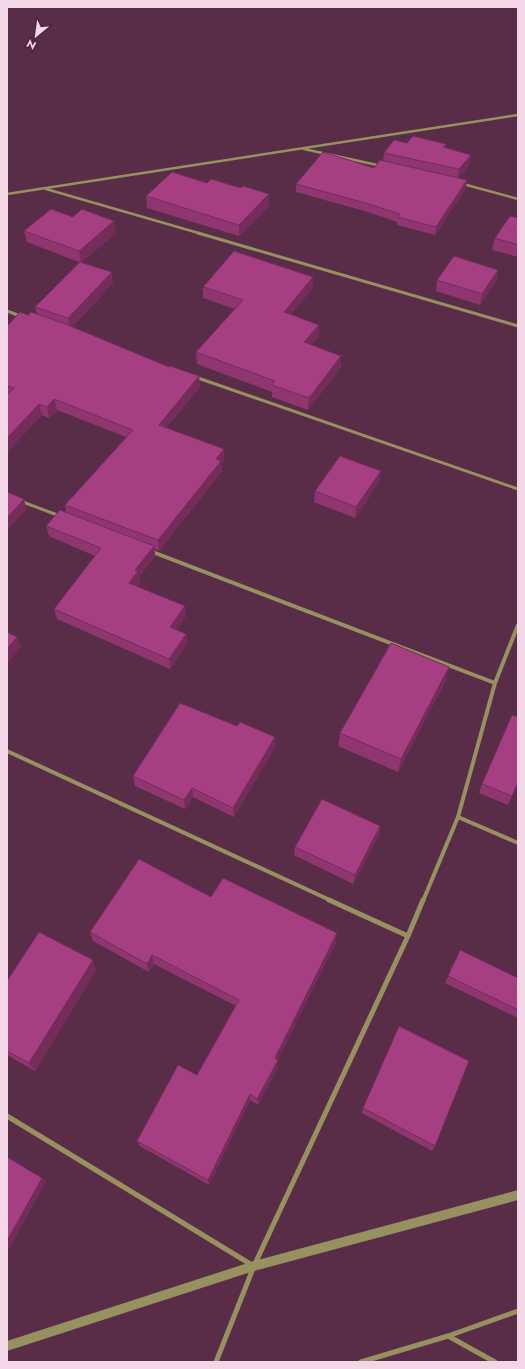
<svg xmlns="http://www.w3.org/2000/svg" width="525" height="1369" font-family="Jost,sans-serif">
	<style>
		.lines { fill: none; stroke-linecap: round; stroke-linejoin: round }
		.minor-far3 { stroke: #96915e; stroke-width: 2.5 }
		.minor-far2 { stroke: #96915e; stroke-width: 3 }
		.minor-far1 { stroke: #96915e; stroke-width: 4 }
		.minor { stroke: #96915e; stroke-width: 5 }
		.tertiary { fill: #96915e; fill-rule: evenodd }
		.wall { fill: #8f3670 }
		.shaded-wall { fill: #742c5b }
		.building { fill: #a63f82; stroke: #742c5b }
	</style>
	<rect width="100%" height="100%" fill="#592d48"/>
	<g class="lines">
		<path class="minor-far3" d="M304,149l78,17
			M463,184l55,15
			M46,189l156,45
			M7,194l511,-79"/>
		<path class="minor-far2" d="M198,233l320,93
			M7,311l16,6
			M195,377l323,112
			M20,501l40,15"/>
		<path class="minor-far1" d="M150,551l345,132
			M7,751l325,150
			M458,817l60,26
			M423,901l35,-84 37,-134 23,-58"/>
		<path class="minor" d="M329,900l79,36
			M7,1116l245,149
			M448,1336l47,26
			M216,1362l38,-96 154,-330 15,-36
			M361,1362l87,-26 70,-25"/>
		<path class="tertiary" d="M518,1190v10l-264,71 -247,80v-10l247,-80z"/>
	</g>
	<path class="wall" d="M407,143l39,1 -1,3 24,18 -11,13 8,10 -31,47 -38,-10v-3l-29,-10 -72,-20v-8l78,-16 9,-7 1,-8z
		M207,183l34,5 28,18 -30,30 -92,-28 -1,-12z
		M518,218v39l-26,-7 3,-12z
		M24,231l92,2 -34,29 31,21 -41,44 97,40 30,9 1,11 -34,41 58,21v11l-3,4 1,7 -63,80 -5,-3 1,8 -16,21 1,5 -3,4 49,30 -10,13 10,5 1,9 -17,26 -113,-50 -3,-10 41,-53 -46,-20 -3,-10 20,-14 -1,-7 61,-68 -69,-27 -8,8 -7,-3 -35,37v-126l21,-11 9,-1 -2,-7 44,-45 -52,-20z
		M498,270l-2,11 -16,24 -44,-14 1,-11z
		M203,287l110,1 -22,26 28,11v12l-8,8 30,22 -33,43 -36,-13v-5l-75,-28 -1,-12 39,-43 -32,-11z
		M379,482l-24,36 -41,-16 1,-11z
		M446,680l-48,92 -60,-26 2,-13z
		M275,747l-41,70 -41,-20 -8,12 -50,-23 -2,-10z
		M518,782l-10,23 -29,-12 3,-9z
		M380,826l-1,9 -26,49 -59,-29 1,-8z
		M211,897l125,45 -59,118h1v7l-20,38 -8,-5 -41,85 -69,-39 -3,-5 60,-66 39,-69 -82,-42 -5,8 -56,-31 -3,-9z
		M460,950l58,28v40l-73,-35z
		M96,970l-61,101 -28,-16v-74z
		M363,1108l72,38 -3,5 -70,-38z"/>
	<path class="shaded-wall" d="M471,155l-2,10 -12,15 2,-11z
		M467,180l-1,8 -31,47 1,-8z
		M269,194v12l-30,30v-11z
		M114,221l2,12 -35,30 -2,-12z
		M498,270l-2,11 -16,24 2,-11z
		M112,272l1,11 -43,47 -2,-12z
		M313,277v11l-29,35v-11z
		M319,325v12l-16,17 1,-12z
		M341,356v11l-33,43 1,-12z
		M199,376l1,11 -40,48 -1,-10z
		M54,399l3,11 -8,8 -2,-11z
		M39,404l3,11 -35,37v-14z
		M224,449v11l-3,4 1,7 -63,80 -1,-11 58,-81z
		M381,471l-2,11 -24,36 1,-11z
		M24,499l2,10 -19,22v-13z
		M154,546l1,10 -16,21 1,5 -9,11 -2,-10 6,-13z
		M185,606l1,10 -14,21 -2,-10z
		M186,634l1,9 -17,26 -1,-10z
		M17,637l4,10 -14,17v-15z
		M449,667l-3,13 -48,92 3,-13z
		M275,737v10l-41,70 -1,-9z
		M192,788l1,9 -8,12 -1,-9z
		M380,826l-1,9 -26,49 2,-9z
		M337,933l-1,9 -61,123v-7z
		M152,955l2,9 -5,8 -2,-8z
		M93,960l3,10 -61,101 -6,-8z
		M278,1060v7l-20,38 -1,-6z
		M250,1094v6l-41,85 -1,-5z
		M42,1178l4,4 -39,71v-12z"/>
	<path class="building" d="M413,136l33,8 -3,3 28,8 -12,14 -75,-16 10,-13 13,3z
		M323,152l51,16 6,-8 87,20 -31,47 -38,-10 2,-3 -31,-10 -73,-20z
		M172,172l35,11 4,-4 30,9 2,-2 26,8 -30,31 -93,-29z
		M51,209l22,8 9,-8 32,12 -35,30 -55,-20z
		M510,216l8,2v27l-23,-7z
		M234,251l79,26 -29,35 35,13 -15,17 37,14 -32,42 -37,-13 3,-4 -79,-29 47,-52 -40,-13z
		M454,256l44,14 -16,24 -45,-14z
		M80,262l32,10 -44,46 -33,-11z
		M20,312l8,3 3,-3 32,11 106,44 1,-1 29,10 -40,49 65,24 -8,10 5,2 -63,79 -93,-35 68,-75 -79,-31 -7,8 -8,-3 -32,34v-43l7,-7 -7,-2v-60z
		M340,456l41,15 -25,36 -41,-16z
		M7,492l17,7 -17,19z
		M60,510l94,36 -19,24 3,1 -9,12 56,23 -15,21 16,7 -17,25 -115,-50 47,-61 -55,-22z
		M7,632l10,5 -10,12z
		M391,643l58,24 -48,92 -61,-26z
		M180,703l57,23 3,-4 35,15 -42,71 -41,-20 -8,12 -51,-24z
		M512,715l6,2v65l-6,14 -30,-12z
		M322,799l58,27 -25,49 -60,-28z
		M139,859l72,38 12,-19 114,55 -62,125 3,2 -21,39 -7,-5 -42,86 -71,-39 41,-76 19,10 42,-75 -87,-45 -5,9 -57,-32z
		M39,932l54,28 -64,103 -22,-12v-70z
		M460,950l58,28v32l-70,-34z
		M399,1026l70,35 -34,85 -72,-38z
		M7,1157l35,21 -35,63z"/>
	<rect width="525" height="1369" fill="none" stroke="#f3d7e6" stroke-width="16"/>
	<g transform="translate(36 36) rotate(209)" stroke="#4e233d" stroke-width="3" paint-order="stroke">
	<path d="M0-3L7 15L0 10L-7 15Z" fill="#f3d7e6"/>
	<text y="-6" font-size="11" font-weight="bold" text-anchor="middle" fill="#f3d7e6">N</text>
	</g>
</svg>
